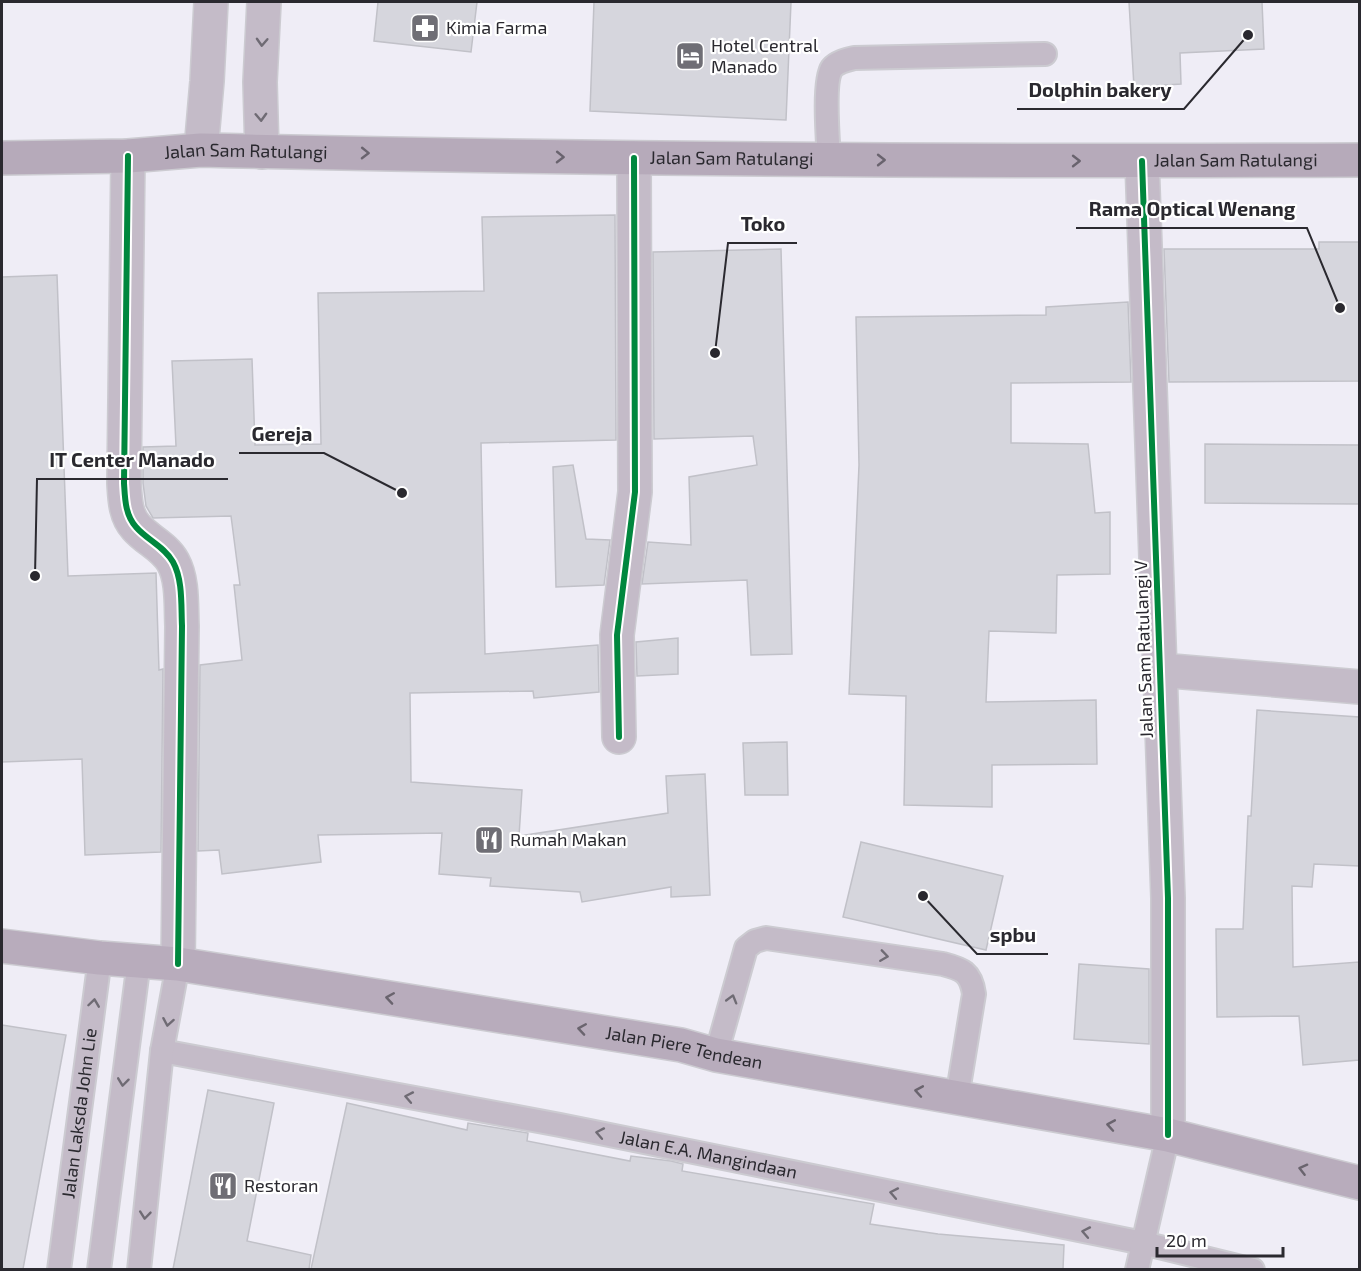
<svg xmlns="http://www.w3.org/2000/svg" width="1361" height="1271" font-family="'Exo 2',sans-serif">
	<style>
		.building { fill: #d6d6dd; stroke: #c1c1c8; stroke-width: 1.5 }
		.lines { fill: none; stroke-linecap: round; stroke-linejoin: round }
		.service-casing { stroke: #cccbd1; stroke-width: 26 }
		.minor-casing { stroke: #cccbd1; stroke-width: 36 }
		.tertiary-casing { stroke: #cccbd1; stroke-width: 36 }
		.primary-casing { stroke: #cccbd1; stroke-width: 36 }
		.trunk-casing { stroke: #cccbd1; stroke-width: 36 }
		.service { stroke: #c4bbc8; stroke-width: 22 }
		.minor { stroke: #c4bbc8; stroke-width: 33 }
		.tertiary { stroke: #c4bbc8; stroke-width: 33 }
		.primary { stroke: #b6aaba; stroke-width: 33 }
		.trunk { stroke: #b8acbc; stroke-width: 33 }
		.cycleway-casing { stroke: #fff; stroke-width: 10 }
		.cycleway { stroke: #00873e; stroke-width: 6 }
		.oneway { stroke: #6f6b74 }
		.oneway2 { stroke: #69636e }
		.oneway3 { stroke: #6a646e }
		.labels { text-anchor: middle; stroke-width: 4.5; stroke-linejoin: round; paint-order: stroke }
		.poi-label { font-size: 18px; fill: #2a292f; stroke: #fff; text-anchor: start }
		.street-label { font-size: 18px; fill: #2a292f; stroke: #fff }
		.leader { fill: none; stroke: #2a292f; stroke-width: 2 }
		.callout-dot { fill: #2a292f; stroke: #fff; stroke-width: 2 }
		.callout-label { font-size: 20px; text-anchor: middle; font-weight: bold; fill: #2a292f; stroke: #fff; stroke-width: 4.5; stroke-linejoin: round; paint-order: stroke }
	</style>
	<rect width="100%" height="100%" fill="#efedf6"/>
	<path class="building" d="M378,2h99l-6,50 -97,-11z
		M594,2h197l-5,118 -196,-9z
		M1129,2h133l2,47 -84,4 1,31 -47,3z
		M615,215l1,225 -135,3 4,211 113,-9 1,47 -65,6 -1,-7 -123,2 1,89 111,8 -3,46 149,-23 -2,-37 39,-2 5,121 -39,2v-10l-89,15 -2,-10 -90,-6 1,-8 -52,-4 3,-41 -124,2 3,27 -99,12 -3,-24 -21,1 2,-186 42,-5 -8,-75h6l-9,-69 -78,2 -7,-12 -3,-23v-36l33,-1 -4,-85 80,-2 3,86 66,-1 -3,-151 166,-2 -2,-74z
		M1319,242h40v139l-190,1 -5,-133h155z
		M781,249l11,405 -41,1 -4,-75 -105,4 6,-42 43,3 -2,-68 68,-12 -4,-29 -99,3 -1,-187z
		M57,275l11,301 88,-3 3,97 4,-1 -2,183 -76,3 -3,-96 -80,3v-485z
		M1128,302l3,80 -120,1v60l77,1 7,69 15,-1v62l-53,1 -1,58 -67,-2 -3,71 110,-2 1,64 -105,1v42l-88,-2 2,-109 -57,-2 10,-229 -3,-148 190,-2v-8z
		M1205,444l154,1v59l-154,-1z
		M573,465l13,74 24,1 -6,45 -48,2 -3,-120z
		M678,638v36l-41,2 -1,-34z
		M1257,710l102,7v149l-45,-2 -2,23 -20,-1 1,81 66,-5v98l-56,5 -4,-49 -82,1 -1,-88h27l5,-113h3z
		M787,742l1,53h-43l-2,-52z
		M861,842l142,34 -17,74 -143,-33z
		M1079,964l70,5v75l-75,-5z
		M2,1025l64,10 -43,234h-21z
		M208,1090l66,13 -27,138 64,14 -2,14h-136z
		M347,1103l120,27 1,-7 60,10 -1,8 103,20 1,-5 40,5 12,3 -1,7 192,33 -4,20 68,10 126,11 -1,24h-752z"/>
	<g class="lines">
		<g class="service-casing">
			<g id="service">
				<path d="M829,160c-1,-18 -6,-79 3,-92 5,-6 14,-8 22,-10l191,-4"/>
				<path id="s1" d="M162,1051l398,74 583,118 110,27"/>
				<path d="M716,1055l30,-107 9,-7 11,-3 177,26c19,5 28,8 31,30l-17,104"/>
				<path id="s2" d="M59,1270l41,-312"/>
				<path d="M99,1270l40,-309"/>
				<path d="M139,1270l23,-219 16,-87"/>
				<path d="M1137,1270l31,-135"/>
			</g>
		</g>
		<g class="minor-casing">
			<path id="minor" d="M128,156l-4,327c1,15 1,32 12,44 11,13 28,19 37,35 10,18 8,44 9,64l-4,338
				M1142,161l26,737v237
				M1160,670l200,17
				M619,737l-2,-102 18,-143 -1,-334"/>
		</g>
		<g class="tertiary-casing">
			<path id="tertiary" d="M201,150l6,-69 4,-79
				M262,152l-2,-70 4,-80"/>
		</g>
		<g class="primary-casing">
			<g id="primary">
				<path id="s3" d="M2,158l126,-2 73,-6c386,9 772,12 1159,10"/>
			</g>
		</g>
		<g class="trunk-casing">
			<g id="trunk">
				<path id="s4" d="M2,946l98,12 78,6 503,81 35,10 452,80 192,48"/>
			</g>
		</g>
		<use href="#service" class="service"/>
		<use href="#minor" class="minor"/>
		<use href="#tertiary" class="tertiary"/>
		<use href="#primary" class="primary"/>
		<use href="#trunk" class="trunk"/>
		<g class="cycleway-casing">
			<path id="cycleway" d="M128,156l-4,327c1,15 1,32 12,44 11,13 28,19 37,35 10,18 8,44 9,64l-4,338
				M1142,161l26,737v237
				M619,737l-2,-102 18,-143 -1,-334"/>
		</g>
		<use href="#cycleway" class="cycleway"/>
	</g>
	<defs><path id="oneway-chevron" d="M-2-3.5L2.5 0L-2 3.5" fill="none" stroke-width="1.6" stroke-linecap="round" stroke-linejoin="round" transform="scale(1.5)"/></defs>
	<g class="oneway">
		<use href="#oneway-chevron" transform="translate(262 42) rotate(93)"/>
		<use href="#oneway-chevron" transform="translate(261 117) rotate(88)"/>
		<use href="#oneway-chevron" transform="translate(884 956) rotate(8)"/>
		<use href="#oneway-chevron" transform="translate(732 999) rotate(-74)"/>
		<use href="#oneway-chevron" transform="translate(94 1003) rotate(-82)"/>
		<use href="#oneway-chevron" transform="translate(168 1022) rotate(100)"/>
		<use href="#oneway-chevron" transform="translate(123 1082) rotate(97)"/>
		<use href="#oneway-chevron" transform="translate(409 1097) rotate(-169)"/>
		<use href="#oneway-chevron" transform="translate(600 1133) rotate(-169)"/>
		<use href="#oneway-chevron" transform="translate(894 1193) rotate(-169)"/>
		<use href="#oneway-chevron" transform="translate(145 1215) rotate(96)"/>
		<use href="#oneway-chevron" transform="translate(1086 1232) rotate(-169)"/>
	</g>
	<g class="oneway2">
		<use href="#oneway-chevron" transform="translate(365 153) rotate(1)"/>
		<use href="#oneway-chevron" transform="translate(560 157) rotate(1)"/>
		<use href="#oneway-chevron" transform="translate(881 160)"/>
		<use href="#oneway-chevron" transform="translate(1076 161)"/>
	</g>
	<g class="oneway3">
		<use href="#oneway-chevron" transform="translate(390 998) rotate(-171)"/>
		<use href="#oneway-chevron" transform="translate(582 1029) rotate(-171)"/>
		<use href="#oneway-chevron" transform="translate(919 1091) rotate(-170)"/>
		<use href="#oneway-chevron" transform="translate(1111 1125) rotate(-170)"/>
		<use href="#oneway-chevron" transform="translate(1303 1169) rotate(-166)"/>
	</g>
	<defs>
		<g id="pharmacy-square" transform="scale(1.5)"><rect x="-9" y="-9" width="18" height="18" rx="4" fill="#6f6e75" stroke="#fff"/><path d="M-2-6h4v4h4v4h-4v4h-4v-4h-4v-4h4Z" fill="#fff"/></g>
		<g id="hotel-square" transform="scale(1.5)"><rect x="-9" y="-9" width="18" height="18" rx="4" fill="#6f6e75" stroke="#fff"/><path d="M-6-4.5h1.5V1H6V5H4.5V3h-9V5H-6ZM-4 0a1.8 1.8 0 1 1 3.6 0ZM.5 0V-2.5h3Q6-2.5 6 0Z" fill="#fff"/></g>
		<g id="restaurant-square" transform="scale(1.5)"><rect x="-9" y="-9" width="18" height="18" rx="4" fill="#6f6e75" stroke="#fff"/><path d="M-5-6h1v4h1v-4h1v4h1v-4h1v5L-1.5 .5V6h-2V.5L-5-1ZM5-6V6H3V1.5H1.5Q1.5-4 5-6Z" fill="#fff"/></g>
	</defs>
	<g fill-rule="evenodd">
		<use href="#pharmacy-square" x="425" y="28"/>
		<use href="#hotel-square" x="690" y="56"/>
		<use href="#restaurant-square" x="489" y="840"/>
		<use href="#restaurant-square" x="223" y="1186"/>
	</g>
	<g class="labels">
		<g class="poi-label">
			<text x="446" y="34">Kimia Farma</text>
			<text x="711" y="52">Hotel Central<tspan x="711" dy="21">Manado</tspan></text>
			<text x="510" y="846">Rumah Makan</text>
			<text x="244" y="1192">Restoran</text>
		</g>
		<g class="street-label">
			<text dy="6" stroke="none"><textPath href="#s3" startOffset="244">Jalan Sam Ratulangi</textPath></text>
			<text dy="6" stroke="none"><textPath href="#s3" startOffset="730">Jalan Sam Ratulangi</textPath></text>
			<text dy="6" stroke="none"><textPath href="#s3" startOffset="1234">Jalan Sam Ratulangi</textPath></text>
			<text transform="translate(1144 649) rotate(-92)" y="6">Jalan Sam Ratulangi V</text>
			<text dy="6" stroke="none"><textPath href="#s4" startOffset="690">Jalan Piere Tendean</textPath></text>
			<text dy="6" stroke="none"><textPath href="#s2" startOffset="158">Jalan Laksda John Lie</textPath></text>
			<text dy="6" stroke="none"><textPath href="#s1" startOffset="556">Jalan E.A. Mangindaan</textPath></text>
		</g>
	</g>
	<path class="leader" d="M1248 35L1184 109H1017M1340 308L1307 228H1076M715 353L728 243H797M402 493L324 453H239M35 576L37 479H228M923 896L977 954H1048"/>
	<g class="callout-dot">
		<circle cx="1248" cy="35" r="6"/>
		<circle cx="1340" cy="308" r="6"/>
		<circle cx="715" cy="353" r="6"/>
		<circle cx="402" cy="493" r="6"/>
		<circle cx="35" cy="576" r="6"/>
		<circle cx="923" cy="896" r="6"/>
	</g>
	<g class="callout-label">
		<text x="1100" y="97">Dolphin bakery</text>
		<text x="1192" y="216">Rama Optical Wenang</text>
		<text x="763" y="231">Toko</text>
		<text x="282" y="441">Gereja</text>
		<text x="132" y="467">IT Center Manado</text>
		<text x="1013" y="942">spbu</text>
	</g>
	<rect width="1361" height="1271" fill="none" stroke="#2a292f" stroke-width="6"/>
	<path d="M1157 1247v9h126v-9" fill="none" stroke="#2a292f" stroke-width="3"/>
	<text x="1166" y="1247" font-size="18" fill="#2a292f" stroke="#ffffff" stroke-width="4.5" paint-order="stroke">20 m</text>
</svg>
